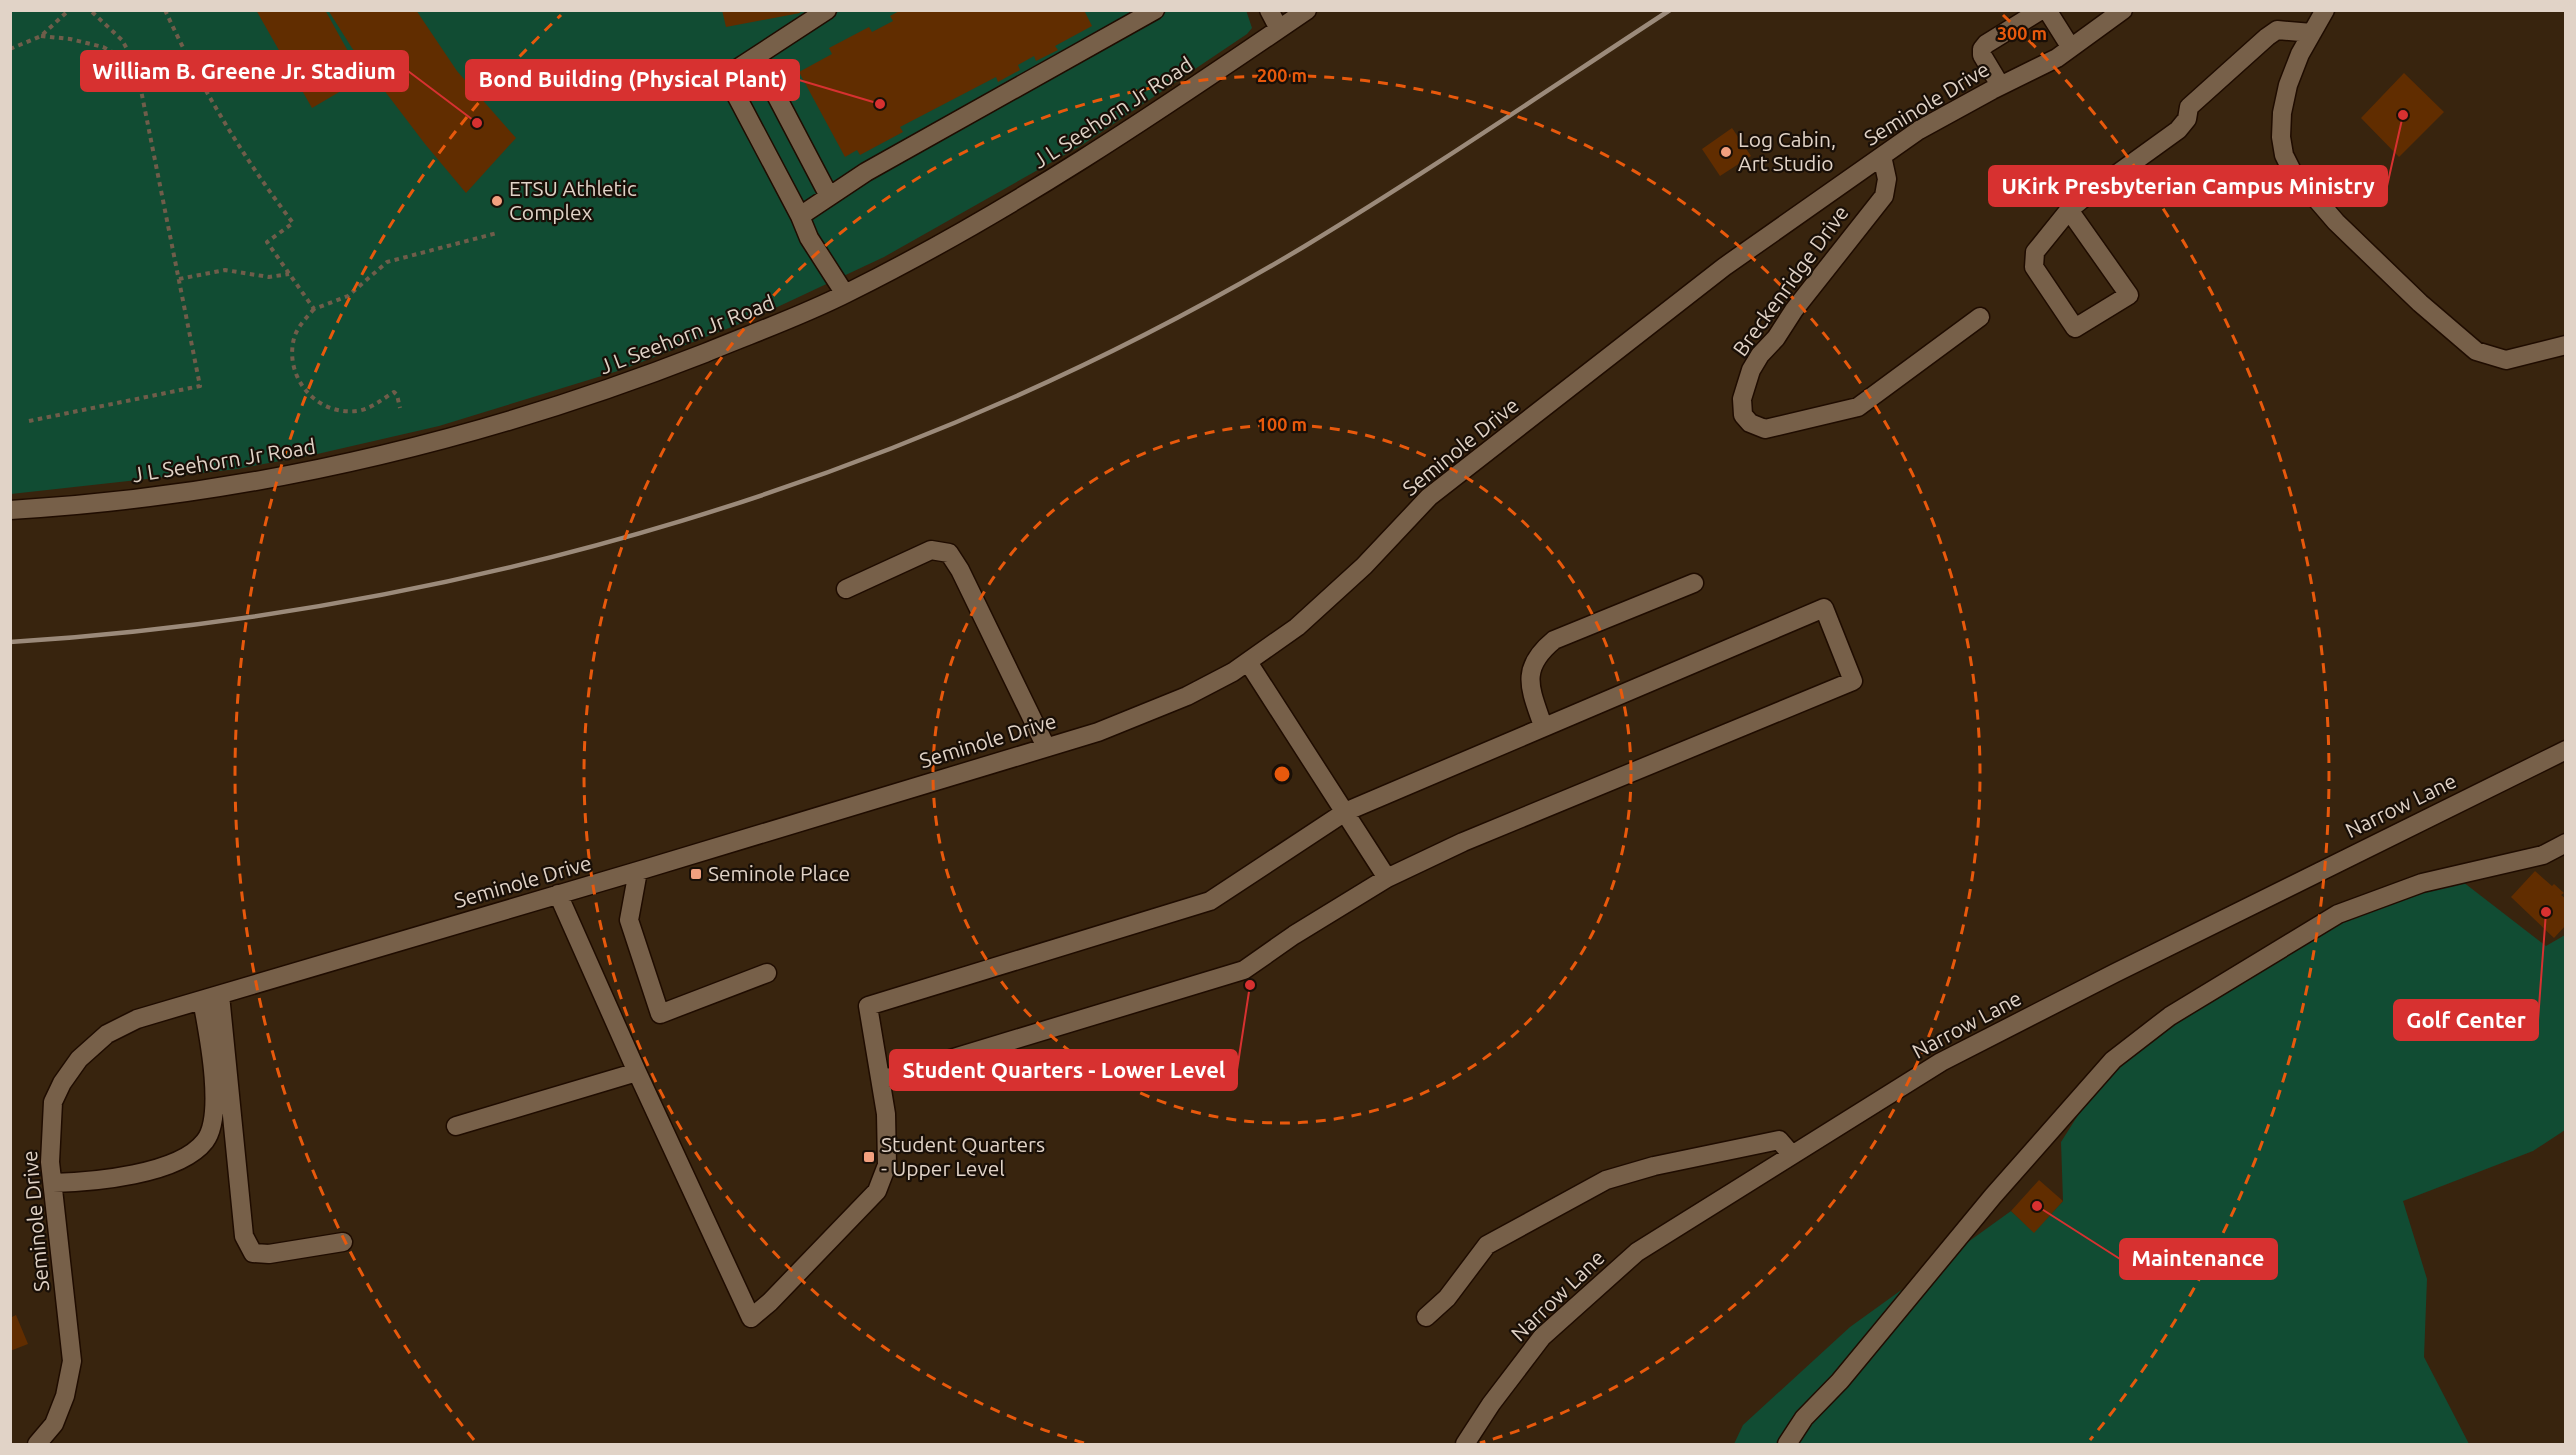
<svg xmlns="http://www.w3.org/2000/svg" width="2576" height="1455" font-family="Ubuntu,sans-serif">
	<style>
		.green { fill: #114c33 }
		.building { fill: #612d00 }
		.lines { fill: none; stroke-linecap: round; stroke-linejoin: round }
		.minor-casing { stroke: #1f0c00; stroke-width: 21 }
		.path { stroke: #6f5d4a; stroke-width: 4; stroke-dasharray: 4.5 4.5; stroke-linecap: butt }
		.minor { stroke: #776049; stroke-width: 18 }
		.rail { stroke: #9b8a7a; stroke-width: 4.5 }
		.ring { fill: none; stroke: #e8590c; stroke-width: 3; stroke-dasharray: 10 8 }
		.poi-dot { fill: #f2a07f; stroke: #190f07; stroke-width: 2 }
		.labels { text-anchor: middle; stroke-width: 4.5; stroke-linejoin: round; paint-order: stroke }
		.street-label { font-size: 21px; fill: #e1d3c7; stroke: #190f07 }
		.poi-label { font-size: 21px; fill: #e1d3c7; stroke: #190f07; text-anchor: start }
		.centre { fill: #e8590c; stroke: #190f07; stroke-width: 3 }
		.ring-label { font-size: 18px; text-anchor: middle; font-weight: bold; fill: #e8590c; stroke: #190f07; stroke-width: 4.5; stroke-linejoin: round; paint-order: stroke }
		.leader { fill: none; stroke: #d73130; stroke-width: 2 }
		.callout-dot { fill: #d73130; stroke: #190f07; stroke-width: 2 }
		.callout { fill: #d73130; stroke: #d73130; stroke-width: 2 }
		.callout-label { font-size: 22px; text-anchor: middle; font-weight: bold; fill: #fff }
	</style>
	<rect width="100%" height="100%" fill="#38240e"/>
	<path class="green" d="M1246,10l6,18 -5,6 -165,111 -198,112 -132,62 -131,51 -182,56 -126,29 -76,14 -226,25v-483z
		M2454,875l92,71 19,-11v195l-32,21 -130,50 24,78 -3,78 45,87h-735l9,-19 107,-98 161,-116 23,21 29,-31 -2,-59 38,-60 59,-49 129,-88z"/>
	<path class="building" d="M256,10h69l38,68 -51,30z
		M328,10h88l41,61 59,67 -50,55 -41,-49 -73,-96z
		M722,10h77l1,3 -74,14z
		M901,10h183l8,16 -37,20 3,4 -22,11 -2,-5 -16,9 2,5 -22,12 -2,-5 -96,50 3,5 -43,23 -3,-5 -12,7 -46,-85 33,-18 -3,-6 40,-21 3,5 21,-11 -3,-5z
		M2404,73l40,39 -45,45 -38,-39z
		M1732,128l19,28 -31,20 -18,-27z
		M2535,871l17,15 2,-2 10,9 -3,2 5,4v26l-12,13 -43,-41z
		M2039,1180l24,21 -29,32 -23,-22z
		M16,1315l12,29 -18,7v-33z"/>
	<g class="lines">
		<g class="minor-casing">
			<path id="minor" d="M1269,10l10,19
				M2045,10l4,3 22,35
				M2325,10l-25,44 -12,31 -6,28 -1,24 3,18 8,16 44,51 84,81 56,48 30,9 60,-15
				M756,57l73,139
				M2000,85l-18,-30v-6l4,-5 55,-34
				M1882,156l5,23 -3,17 -90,114 -18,28 -16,17 -9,15 -5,16 -4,13 1,16 7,8 15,6 93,-22 122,-90
				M2069,210l60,85 -54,33 -41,-61 1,-15 34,-42 12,-10 97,-70 9,-11 2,-12 78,-70 10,-7 35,3
				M800,216l-74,-140 101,-66
				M845,294l-36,-56 -9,-22 66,-44 289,-162
				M10,510c239,-14 473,-70 695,-157 48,-20 97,-37 144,-61 161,-80 309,-180 458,-282
				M846,589l85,-39 18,3 11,17 86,177
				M1543,726c-13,-38 -24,-57 11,-86l140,-57
				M638,871l-9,49 31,94 107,-41
				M558,894l79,178 114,246 19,-16 107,-111 10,-26 -1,-51 -18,-108 342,-105 135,-89 479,-204 29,73 -390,161 -76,36
				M220,995l24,241 9,17 16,1 74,-12
				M881,1080l363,-110 50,-35 93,-57 -139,-216
				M456,1126l181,-54
				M53,1183c39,-1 126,-8 152,-42 20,-26 3,-109 -3,-141
				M1426,1317l21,-19 40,-53 119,-65 48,-14 125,-26 13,15
				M37,1444l17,-20 11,-28 7,-35 -22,-199 3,-60 9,-19 17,-24 28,-25 30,-15 501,-148 460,-139 89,-36 46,-24 64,-45 67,-61 65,-69 295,-230 195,-137 73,-40 65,-32 66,-48
				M1465,1444l26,-40 51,-67 95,-85 304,-190 174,-89 451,-223
				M1787,1444l17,-26 36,-37 153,-185 120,-136 57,-44 168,-102 84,-31 121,-28 23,-12"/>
		</g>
		<path class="path" d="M165,10c35,76 77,146 128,213l-26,19 47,67 34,-13 39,-34 110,-29
			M41,36l29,3 33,8 33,18
			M10,49l31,-13 28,-26
			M179,279l46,-9 44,7 20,-3
			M314,309c-7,8 -15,16 -19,26 -13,40 20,81 62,76 14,-2 24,-11 37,-19l3,3 3,13
			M29,421l171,-35 -64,-321 -14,-25 -32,-30"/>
		<use href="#minor" class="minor"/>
		<path class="rail" d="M10,642c455,-29 904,-162 1295,-396 124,-75 244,-157 365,-236"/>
	</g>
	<g class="ring">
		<circle cx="1282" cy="774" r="349"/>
		<path d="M1084 1443A698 698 0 1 1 1480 1443"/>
		<path d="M474 1440A1047 1047 0 0 1 561 15M2003 15A1047 1047 0 0 1 2090 1440"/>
	</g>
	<g class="poi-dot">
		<circle cx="1726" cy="152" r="6"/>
		<circle cx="497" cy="201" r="6"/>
		<rect x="690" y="868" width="12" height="12" rx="3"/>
		<rect x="863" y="1151" width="12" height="12" rx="3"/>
	</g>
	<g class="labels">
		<g class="street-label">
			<text transform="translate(1927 104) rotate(-31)" y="7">Seminole Drive</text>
			<text transform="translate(1113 113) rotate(-33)" y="7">J L Seehorn Jr Road</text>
			<text transform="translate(1791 281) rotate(-54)" y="7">Breckenridge Drive</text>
			<text transform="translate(687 335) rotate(-21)" y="7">J L Seehorn Jr Road</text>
			<text transform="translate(1461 447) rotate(-39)" y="7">Seminole Drive</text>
			<text transform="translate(224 461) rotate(-9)" y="7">J L Seehorn Jr Road</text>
			<text transform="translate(988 741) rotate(-17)" y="7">Seminole Drive</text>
			<text transform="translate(2401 806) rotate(-26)" y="7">Narrow Lane</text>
			<text transform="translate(523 882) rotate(-16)" y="7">Seminole Drive</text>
			<text transform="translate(1967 1025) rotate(-28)" y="7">Narrow Lane</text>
			<text transform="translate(36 1221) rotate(-95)" y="7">Seminole Drive</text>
			<text transform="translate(1558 1296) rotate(-44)" y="7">Narrow Lane</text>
		</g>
		<g class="poi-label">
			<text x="1738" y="147">Log Cabin,<tspan x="1738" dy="24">Art Studio</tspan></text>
			<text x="509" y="196">ETSU Athletic<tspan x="509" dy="24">Complex</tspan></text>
			<text x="708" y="881">Seminole Place</text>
			<text x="881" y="1152">Student Quarters<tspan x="881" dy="24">- Upper Level</tspan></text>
		</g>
	</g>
	<circle cx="1282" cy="774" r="9" class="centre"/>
	<g class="ring-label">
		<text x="2022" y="40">300 m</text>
		<text x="1282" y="82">200 m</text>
		<text x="1282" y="431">100 m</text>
	</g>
	<path class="leader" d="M477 123L408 71M880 104L799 80M2403 115L2387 186M2546 912L2538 1020M1250 985L1237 1070M2037 1206L2120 1259"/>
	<g class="callout-dot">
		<circle cx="477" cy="123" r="6"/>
		<circle cx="880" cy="104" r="6"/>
		<circle cx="2403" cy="115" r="6"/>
		<circle cx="2546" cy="912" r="6"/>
		<circle cx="1250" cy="985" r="6"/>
		<circle cx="2037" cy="1206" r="6"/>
	</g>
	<g class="callout">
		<rect x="81" y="51" width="327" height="40" rx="6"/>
		<rect x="466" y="60" width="333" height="40" rx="6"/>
		<rect x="1989" y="166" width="398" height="40" rx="6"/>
		<rect x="2394" y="1000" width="144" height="40" rx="6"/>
		<rect x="890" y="1050" width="347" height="40" rx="6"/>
		<rect x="2120" y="1239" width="157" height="40" rx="6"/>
	</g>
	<g class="callout-label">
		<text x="244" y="79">William B. Greene Jr. Stadium</text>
		<text x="633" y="87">Bond Building (Physical Plant)</text>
		<text x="2188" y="194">UKirk Presbyterian Campus Ministry</text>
		<text x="2466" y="1028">Golf Center</text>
		<text x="1064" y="1078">Student Quarters - Lower Level</text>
		<text x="2198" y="1266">Maintenance</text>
	</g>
	<rect width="2576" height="1455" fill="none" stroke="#e1d3c7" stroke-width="24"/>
</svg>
